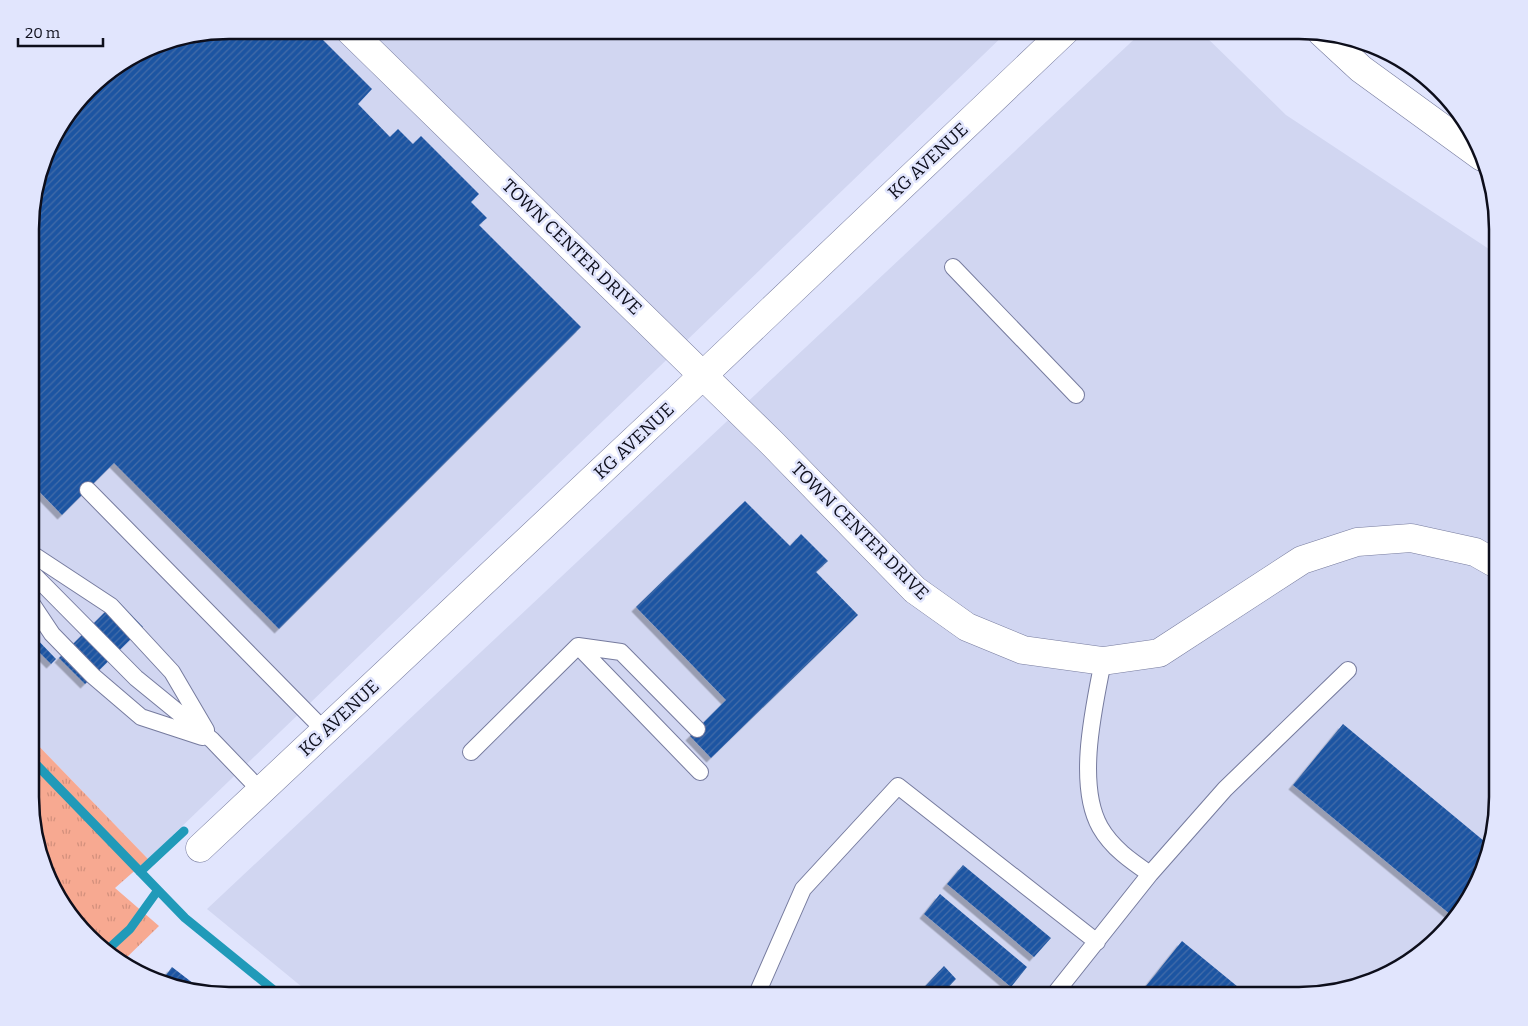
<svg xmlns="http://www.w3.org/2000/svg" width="1528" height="1026" font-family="Bitter,serif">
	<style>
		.built { fill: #d1d6f1 }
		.grass { fill: url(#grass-tufts) }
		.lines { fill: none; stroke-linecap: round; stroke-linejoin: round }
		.stream { stroke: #209ab9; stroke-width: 9 }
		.building { fill: url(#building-hatch); filter: url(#shadow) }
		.lane-casing { stroke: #767b9e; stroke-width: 18 }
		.street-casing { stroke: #767b9e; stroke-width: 29 }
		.secondary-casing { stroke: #767b9e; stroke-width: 29 }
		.lane { stroke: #fff; stroke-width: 16 }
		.street { stroke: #fff; stroke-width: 28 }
		.secondary { stroke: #fff; stroke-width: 28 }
		.labels { text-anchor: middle; stroke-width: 5; stroke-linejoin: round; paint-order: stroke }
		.street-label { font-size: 18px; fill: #0d0e1b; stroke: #e1e5fd }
		.rim { fill: none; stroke: #0d0e1b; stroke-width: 2.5 }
	</style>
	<defs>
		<pattern id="grass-tufts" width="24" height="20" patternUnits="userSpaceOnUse" patternTransform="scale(1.25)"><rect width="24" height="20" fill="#f7a991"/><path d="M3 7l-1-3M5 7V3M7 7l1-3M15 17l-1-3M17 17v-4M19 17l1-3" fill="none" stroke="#d3907c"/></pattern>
		<pattern id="building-hatch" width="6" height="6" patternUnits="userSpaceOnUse" patternTransform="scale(1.25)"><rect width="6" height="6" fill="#1d54a2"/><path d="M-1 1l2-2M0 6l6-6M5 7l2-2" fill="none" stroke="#436da8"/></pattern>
		<filter id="shadow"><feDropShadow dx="-4.5" dy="4.5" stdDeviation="0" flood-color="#0004"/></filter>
	</defs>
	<rect width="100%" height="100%" fill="#e1e5fd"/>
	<path class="built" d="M228,30h781l-861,829 -116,-120v-536l19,-63 46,-61 56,-34z
		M1144,30h55l87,85 212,140v555l-11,52 -30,56 -69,57 -88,21h-987l-106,-87z"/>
	<path class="grass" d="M32,739l116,120 -33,29 44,38 -37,36 -14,-7 -52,-58 -24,-74z"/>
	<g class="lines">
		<path class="stream" d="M32,760l153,158 96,78
			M140,872l44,-41
			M105,952l25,-23 28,-39"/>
	</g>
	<path class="building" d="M228,30h85l59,59 -14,15 32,33 8,-8 15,15 8,-8 58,58 -8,8 16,16 -8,7 102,102 -302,302 -165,-166 -52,52 -30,-31v-281l19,-63 46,-61 56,-34z
		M745,501l45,45 11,-12 27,27 -12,11 42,43 -147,143 -21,-22 36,-36 -90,-93z
		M117,600l26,27 -58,57 -26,-26z
		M32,634l24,25 -5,5 -19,-19z
		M1343,724l147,122 -3,16 -31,57 -163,-134z
		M963,865l88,73 -17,19 -87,-73z
		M940,894l87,73 -16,20 -87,-73z
		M1182,941l67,55h-111z
		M944,966l12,13 -16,17h-24z
		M172,967l35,27 -47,-11z"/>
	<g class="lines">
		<g class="lane-casing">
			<path id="lane" d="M953,267l123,128
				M88,490l237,241
				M32,554l79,52 61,66 34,58
				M32,573l104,105 76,62 49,51
				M32,604l20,30 41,42 48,41 61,20
				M578,646l43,6 76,77
				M1103,661c-9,46 -27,123 -3,166 12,21 31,34 50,47
				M471,752l107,-106 122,126
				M756,996l47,-107 95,-103 199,156
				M1053,996l97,-122 75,-85 123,-119"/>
		</g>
		<g class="street-casing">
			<path id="street" d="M349,30l424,414 142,146 52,37 56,23 80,11 56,-8 143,-93 55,-18 54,-4 64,14 23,13
				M200,848l479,-450 387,-368"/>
		</g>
		<g class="secondary-casing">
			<path id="secondary" d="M1321,32l40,37 121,88"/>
		</g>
		<use href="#lane" class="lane"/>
		<use href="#street" class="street"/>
		<use href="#secondary" class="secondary"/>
	</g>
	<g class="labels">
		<g class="street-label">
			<text transform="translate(928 161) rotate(-43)" y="6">KG AVENUE</text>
			<text transform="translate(572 247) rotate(44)" y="6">TOWN CENTER DRIVE</text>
			<text transform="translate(634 441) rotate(-43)" y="6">KG AVENUE</text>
			<text transform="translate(860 531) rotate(45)" y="6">TOWN CENTER DRIVE</text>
			<text transform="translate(339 718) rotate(-43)" y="6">KG AVENUE</text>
		</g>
	</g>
	<path d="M0 0H1528V1026H0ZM229 39H1299A190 190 0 0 1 1489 229V797A190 190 0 0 1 1299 987H229A190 190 0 0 1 39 797V229A190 190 0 0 1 229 39Z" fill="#e1e5fd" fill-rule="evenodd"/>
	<path class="rim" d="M229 39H1299A190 190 0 0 1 1489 229V797A190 190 0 0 1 1299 987H229A190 190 0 0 1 39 797V229A190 190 0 0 1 229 39Z"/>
	<path d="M18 38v8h85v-8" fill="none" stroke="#0d0e1b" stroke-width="2.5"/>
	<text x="25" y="38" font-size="15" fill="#0d0e1b" stroke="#e1e5fd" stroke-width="4" paint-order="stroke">20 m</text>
</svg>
